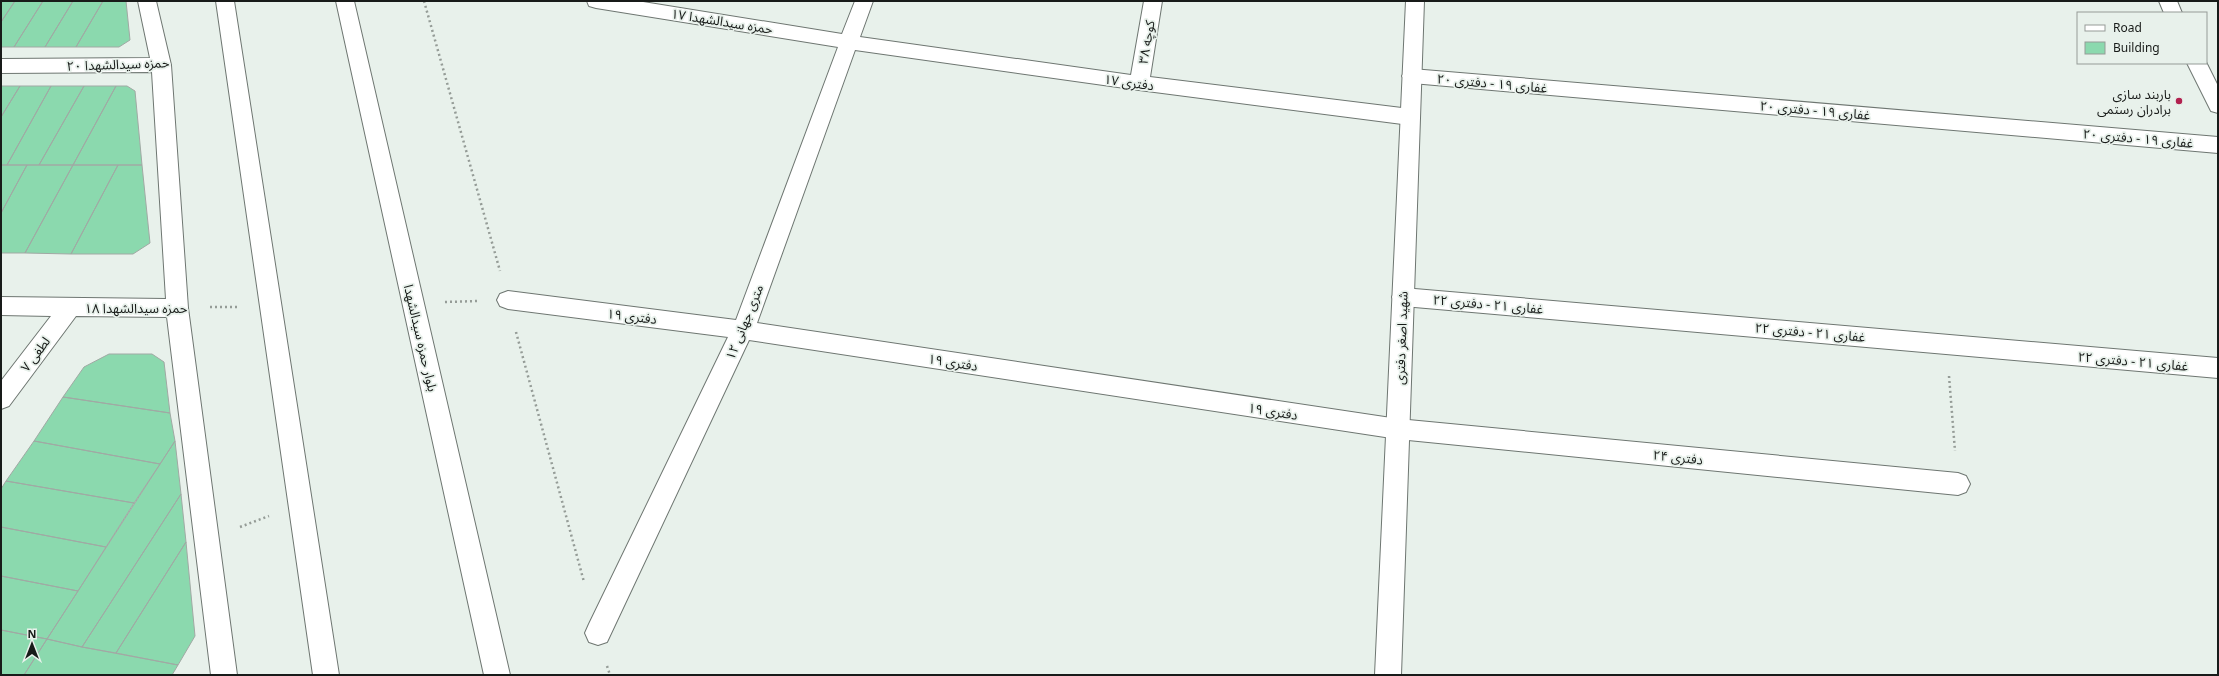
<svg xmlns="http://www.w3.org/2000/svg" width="2219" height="676" font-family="'Noto Sans','Noto Sans Arabic',sans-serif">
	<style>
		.building { fill: #8bd9ae; stroke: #a1a9a4 }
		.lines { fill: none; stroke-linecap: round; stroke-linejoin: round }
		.street-casing { stroke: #6e7671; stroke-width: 2 }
		.secondary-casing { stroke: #6e7671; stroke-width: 2 }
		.path { stroke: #959c97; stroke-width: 2.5; stroke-dasharray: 2 3; stroke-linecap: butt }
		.street { fill: #fff; fill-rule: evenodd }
		.secondary { fill: #fff; fill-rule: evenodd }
		.poi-dot { fill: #b2214f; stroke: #e8f1eb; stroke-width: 1.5 }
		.labels { text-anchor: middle; stroke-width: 3.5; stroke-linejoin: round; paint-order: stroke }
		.street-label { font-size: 13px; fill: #181b19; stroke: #e8f1eb }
		.poi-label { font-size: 13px; fill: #181b19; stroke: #e8f1eb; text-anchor: end }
	</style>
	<rect width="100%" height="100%" fill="#e8f1eb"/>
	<path class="building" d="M1,1h14l-14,21z
		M15,1h28l-29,46h-13v-25z
		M43,1h30l-28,46h-31z
		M73,1h30l-27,46h-31z
		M103,1h23l4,39 -11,7h-43z
		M1,86h19l-19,31z
		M20,86h31l-44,79h-6v-48z
		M51,86h33l-45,79h-32z
		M84,86h32l-43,79h-34z
		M116,86h11l8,5 7,74h-69z
		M1,165h26l-26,48z
		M27,165h46l-48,88h-24v-40z
		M73,165h45l-47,89 -46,-1z
		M118,165h24l8,78 -17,11h-62z
		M109,354h43l12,8 6,51 -107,-16 21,-30z
		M63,397l107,16 5,28 -15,23 -126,-23z
		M34,441l126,23 -26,39 -128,-22z
		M175,441l6,53 -99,153 -35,-8z
		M6,481l128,22 -28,44 -105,-20v-38z
		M181,494l5,48 -70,111 -34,-6z
		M1,527l105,20 -28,44 -77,-15z
		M186,542l9,94 -17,29 -62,-12z
		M1,576l77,15 -31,48 -46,-9z
		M1,630l46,9 -23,36h-23z
		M47,639l35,8 96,18 -6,10h-148z"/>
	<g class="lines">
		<g class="street-casing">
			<path id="street" d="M138,1h18l15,64 17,243 49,367h-26l-44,-358 -91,-1 -67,90 -8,3v-28l50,-65 -50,-1v-18l165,2 -14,-227 -151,1v-14l149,-1z
				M587,1h50l205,33 13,-33h18l-13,36 271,38 13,-74h18l-12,76 260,32 7,3 3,5 -3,5 -7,3 -271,-35 -284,-40 -98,273 641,96 560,54 8,3 4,8 -4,8 -8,3 -560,-56 -649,-99 -142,302 -9,3 -9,-3 -4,-9 4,-9 139,-287 -220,-28 -8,-3 -3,-6 3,-6 8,-3 228,29 102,-273 -242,-39 -7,-2z
				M1412,69l806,68v16l-806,-70 -7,-2 -3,-5 3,-5z
				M1403,288l815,70v20l-815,-72 -8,-3 -3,-6 3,-6z"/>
		</g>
		<g class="secondary-casing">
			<path id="secondary" d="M216,1h18l105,674h-26z
				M336,1h18l156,674h-26z
				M1406,1h18l-23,674h-26z
				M2159,1h18l5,12h-18z
				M2206,62l12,24v27l-7,-2 -24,-48z"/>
		</g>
		<path class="path" d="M424,1l76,270
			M445,302l33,-1
			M210,307h29
			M516,332l68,250
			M1949,376l6,75
			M240,527l29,-11
			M607,666l3,9"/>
		<use href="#street" class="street"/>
		<use href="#secondary" class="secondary"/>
	</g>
	<circle class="poi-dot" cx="2179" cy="101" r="4"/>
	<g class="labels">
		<g class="street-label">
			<text transform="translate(722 21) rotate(9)" y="5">حمزه سیدالشهدا ۱۷</text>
			<text transform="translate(1146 42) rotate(-80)" y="5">کوچه ۳۸</text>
			<text transform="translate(118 64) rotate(-2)" y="5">حمزه سیدالشهدا ۲۰</text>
			<text transform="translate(1129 82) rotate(8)" y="5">دفتری ۱۷</text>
			<text transform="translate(1492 83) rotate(5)" y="5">غفاری ۱۹ - دفتری ۲۰</text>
			<text transform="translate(1815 110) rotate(5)" y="5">غفاری ۱۹ - دفتری ۲۰</text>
			<text transform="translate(2138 138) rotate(5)" y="5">غفاری ۱۹ - دفتری ۲۰</text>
			<text transform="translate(1488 304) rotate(5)" y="5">غفاری ۲۱ - دفتری ۲۲</text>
			<text x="136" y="313">حمزه سیدالشهدا ۱۸</text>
			<text transform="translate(632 316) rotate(7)" y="5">دفتری ۱۹</text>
			<text transform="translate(744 322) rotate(-68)" y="5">۱۲ متری جهانی</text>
			<text transform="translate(1810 332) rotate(5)" y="5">غفاری ۲۱ - دفتری ۲۲</text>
			<text transform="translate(421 338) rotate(77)" y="5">بلوار حمزه سیدالشهدا</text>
			<text transform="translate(1401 338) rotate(-88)" y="5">شهید اصغر دفتری</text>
			<text transform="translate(35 354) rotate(-53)" y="5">لطفی ۷</text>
			<text transform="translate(2133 361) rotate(5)" y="5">غفاری ۲۱ - دفتری ۲۲</text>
			<text transform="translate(953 362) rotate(9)" y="5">دفتری ۱۹</text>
			<text transform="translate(1273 411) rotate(9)" y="5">دفتری ۱۹</text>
			<text transform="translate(1678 457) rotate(6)" y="5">دفتری ۲۴</text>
		</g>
		<g class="poi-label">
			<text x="2171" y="99">باربند سازی<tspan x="2171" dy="15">برادران رستمی</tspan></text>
		</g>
	</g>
	<rect width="2219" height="676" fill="none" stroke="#181b19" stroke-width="4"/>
	<rect x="2077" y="12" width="130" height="52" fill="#e8f1eb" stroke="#959b97"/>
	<rect x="2085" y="25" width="20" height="6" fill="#ffffff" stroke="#959b97"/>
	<text x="2113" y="32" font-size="12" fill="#181b19">Road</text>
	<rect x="2085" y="42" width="20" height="12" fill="#8bd9ae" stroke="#959b97"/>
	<text x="2113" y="52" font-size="12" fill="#181b19">Building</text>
	<g transform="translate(32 644)" stroke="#e8f1eb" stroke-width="3" paint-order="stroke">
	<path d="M0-3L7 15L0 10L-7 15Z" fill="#181b19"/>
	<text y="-6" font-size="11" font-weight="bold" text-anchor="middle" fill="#181b19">N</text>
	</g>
</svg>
